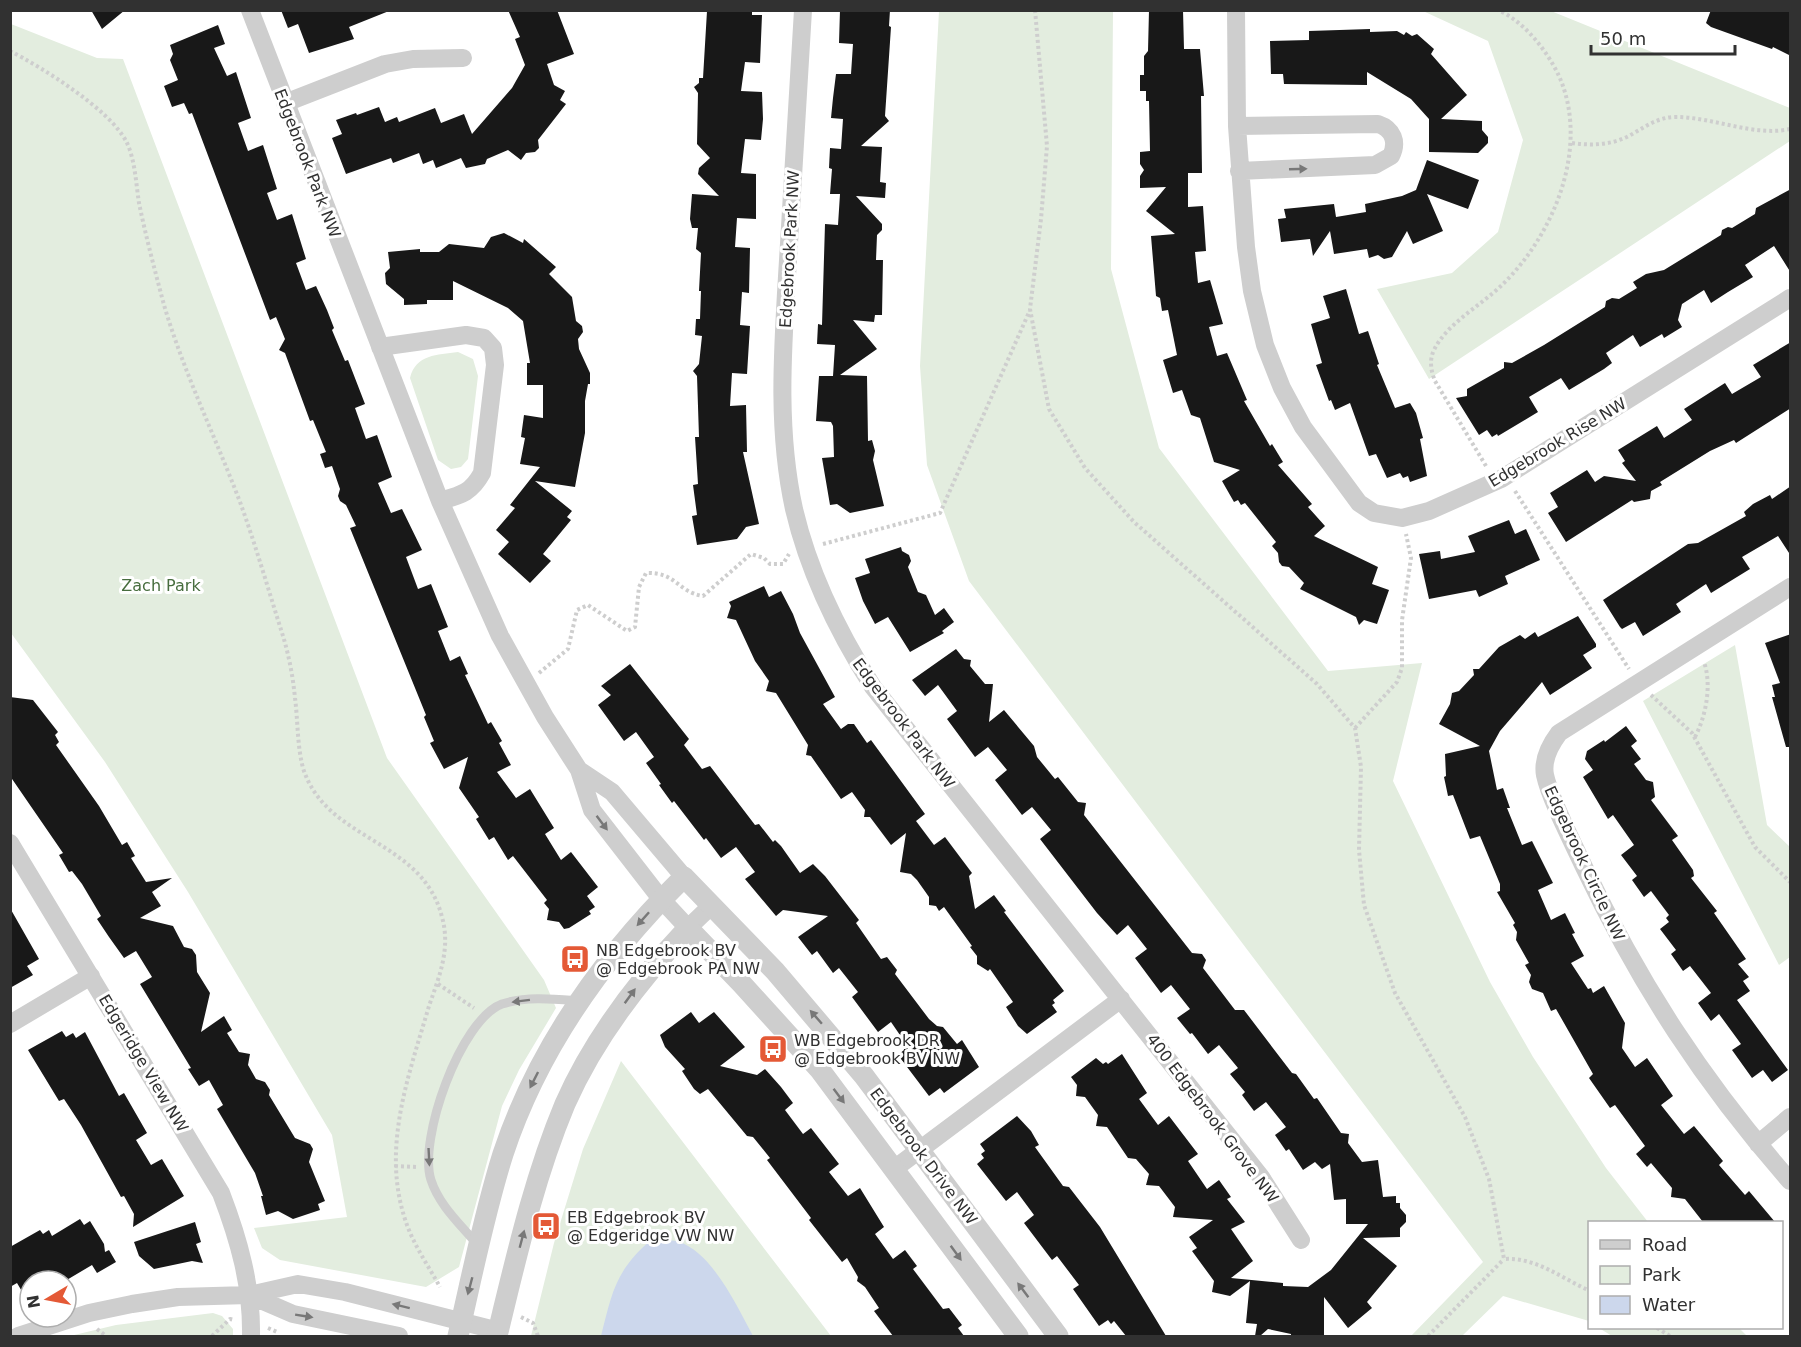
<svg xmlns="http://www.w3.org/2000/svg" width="1801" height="1347" font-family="'DejaVu Sans',sans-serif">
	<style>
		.green { fill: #e3eddf }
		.water { fill: #ccd7ec }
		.building { fill: #181818 }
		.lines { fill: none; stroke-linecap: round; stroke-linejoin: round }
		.path { stroke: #cecece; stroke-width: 4; stroke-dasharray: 3 3; stroke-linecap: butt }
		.service { stroke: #cecece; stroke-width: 9 }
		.minor { stroke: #cecece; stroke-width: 18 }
		.tertiary { stroke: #cecece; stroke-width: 21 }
		.oneway { fill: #787878 }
		.labels { text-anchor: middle; stroke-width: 6; stroke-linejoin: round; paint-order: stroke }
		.street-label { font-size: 16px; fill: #313131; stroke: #fff }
		.park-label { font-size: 16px; fill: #476d3e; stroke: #fff }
		.poi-label { font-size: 16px; fill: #313131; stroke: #fff; text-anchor: start }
	</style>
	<rect width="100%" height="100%" fill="#fff"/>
	<path class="green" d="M939,11h174l-2,258 48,179 169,223 94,-8 -29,118 97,201 43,75 73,111 42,54h-58l-1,99 -86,-25 -41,40h-51l72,-74 -514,-681 -42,-116 -7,-99z
		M1423,11h128l239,97v33l-361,238 -52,-90 75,-16 46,-41 25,-92 -35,-99z
		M11,24l86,34 26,1 264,699 157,222 12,28 -37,62 -17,36 -43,161 -33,20 -146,-27 -18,-12 -8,-20 93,-11 -15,-82 -144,-243 -83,-130 -94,-129z
		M458,352l15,7 5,17 -10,83 -7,8 -10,2 -13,-9 -28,-82c6,-24 27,-23 48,-26z
		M1735,645l32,180 23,22v110l-11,8 -136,-264z
		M621,1061l210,275h-300l23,-93 29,-94z
		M213,1313l9,3 11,13v7h-163l46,-11z
		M1599,1328h140l8,8h-135z"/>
	<path class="water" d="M651,1240c8,1 20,-1 28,2 33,10 59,66 74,94h-152c11,-43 14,-65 50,-96z"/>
	<path class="building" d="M91,10h34l-23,19z
		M281,10h108v1l-40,16 5,12 -45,14 -11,-29 -10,4z
		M508,10h49l17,44 -27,10 7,21 11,6 -5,9 6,4 -28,36 1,8 -4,4 -9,1 -5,7 -13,-10 -21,9 -2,5 -19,4 -5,-10 -25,10 -3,-8 -10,4 -4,-11 -26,10 -2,-5 -45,16 -14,-36 10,-4 -6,-14 20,-7 1,2 22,-8 6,15 12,-5 2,5 36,-14 6,15 23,-9 8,20 40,-46 13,-23 -10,-26 5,-2z
		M752,10v5h10l-2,48 -15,-1 -4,29 21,1 1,27 -2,21 -16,-1 -4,34 15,1v45l-19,-1 -2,29 15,1 -1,45 -7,-1 -2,33 10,1 -3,48 -15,-1 -2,33 16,-1 1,47h-4l16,72 -13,3 -9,12 -40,6 -5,-29 5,-1 -4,-30 5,-1 -3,-47h4l-2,-61 -4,-5 6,-7 3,-28 -7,-1 1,-16h4l1,-28h-2l2,-38 -5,-4 2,-21h-6l-2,-9 2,-25 27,2 -21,-22 1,-6 11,-10 -13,-14 1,-51 -4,-6 5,-4v-5h4l4,-67z
		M840,10h50l-1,16 2,1 -6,89 4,5 -28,25 21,1 -2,35 6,1 -1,15 -29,-2 26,28v6l-5,5 -1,25h7l-1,55h-7l-1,7 -21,-2 24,29 -37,26 27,1 1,65 4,-1 3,11 -2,9 11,46 -34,7 -13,-9 -7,1 -8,-47 12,-1 -1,-31 -2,-4 -15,-1 3,-45h14l2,-31 -18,-1 1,-20 4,1 3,-101 13,1 2,-31h-10l2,-25 -3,-1 1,-20 11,1 2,-30 -12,-1 2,-20 3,-24h15l2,-30 -14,-1z
		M1149,10h34l1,39h16l4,47h-3l1,77h-14v34l15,-1 3,45 -11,1 3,31 12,-3 13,44 -14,3 8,29 10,-3 20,47 -3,1 26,45 2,-2 11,18 -5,3 34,39 -4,3 17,19 -11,10 64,31 -6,17 17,6 -12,34 -13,-4 -5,5 -3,-8 -56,-28 4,-6 -15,-16 -7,-1 -3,-4 -1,-9 -6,-7 4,-4 -31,-39 -4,2 -3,-5 -4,2 -12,-21 18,-11 -26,-8 -14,-44 -9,-3 -9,-25 -9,3 -10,-33 14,-5 -9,-45 -6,1 -2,-13 -4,-2 -5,-60 24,-2 -29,-23 20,-24 -26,1v-12l4,-6 -4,-6v-12l10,-1 -1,-50h-3v-10h-6v-16h4v-19l4,-5z
		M1711,10h80v46l-18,-9 -1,2 -61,-22 -5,-4z
		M218,25l7,19 -11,4 13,28 9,-4 15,46 -13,5 10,28 15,-6 14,44 -10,4 10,27 15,-6 14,45 -10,4 10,27 10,-4 11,24 7,18 -2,2 13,31 3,-1 17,44 -10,4 11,31 11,-4 15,42 -14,6 13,30 11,-4 20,41 -16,7 12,32 13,-5 17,43 -10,4 12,30 10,-5 8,18 -3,1 23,49 3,-2 11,19 -3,2 12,22 -14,7 19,26 14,-9 24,39 -9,6 16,26 10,-8 27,35 -11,9 8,11 -6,4 2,3 -22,14 -5,1 -5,-7 -12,-2 2,-11 -5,-6 3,-3 -34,-44 -5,4 -14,-23 -5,3 -13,-21 3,-2 -20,-29 9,-31 -24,12 -14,-26 4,-2 -10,-24 2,-2 -76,-187 6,-2 -10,-21 -6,-4 -2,-5 2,-7 -8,-23 -7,2 -5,-14 6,-2 -13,-32 -3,1 -25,-68 -6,-3 6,-11 -9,-22 -6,3 -78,-207 -3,1 -5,-11 -12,4 -8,-21 14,-6 -8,-20 3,-6 -3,-9z
		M1370,29v3l27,-1 7,4 2,-3 6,4 5,-2 17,15 -3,5 36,41 -26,24 41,2v9l6,7v6l-10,10 -49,-1v-33l-18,-20 -44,-27v13l-83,-1 -1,-10h-12l-1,-33 39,-1v-9z
		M1427,160l52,20 -11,29 -41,-15 16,37 -30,13 -6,-13 -15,26 -8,2 -6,-4 -9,3 -2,-9 -33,5 -4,-23 -17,25 -3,-17 -29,3 -3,-23 8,-1 -2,-9 50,-5 2,13 30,-5 -1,-8 37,-8 14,-6z
		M1791,189v84l-17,-27 -29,19 8,12 -25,15 -17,11 -7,-13 -22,14 -4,16 4,7 -18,11 -2,-4 -22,13 -7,-12 -27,18 6,10 -8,6 -35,21 -8,-12 -32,19 9,15 -40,24 -1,-2 -5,3 -5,-7 -8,5 -23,-37 11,-2v-7l37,-21v-6l8,1 32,-18 61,-38 1,-6 6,-3 7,1 18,-11 -4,-6 13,-8 18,-4 57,-35 1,-5 6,-3 4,1 23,-14 1,-6z
		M504,233l19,10 1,-4 32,28 -7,7 23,23 4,24 6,5 1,6 -5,7 1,10 11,24v11h-2l-3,17v32l-10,54 -40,-6 37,30 -5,6 4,3 -28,34 8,7 -21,22 -32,-29 11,-12 -13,-12 19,-22 -5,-3 30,-38 -20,-3 5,-26 -4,-1 3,-22 19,3v-33h-16v-22h3l-7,-42 -15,-13 -55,-27v19h-26v4l-23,1v-6l-18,-15 -1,-11 5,-5 -2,-16 32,-3v3h19l10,-8 35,4 7,-11z
		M1346,289l13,45 9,-3 11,33 -2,1 18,43 15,-5 6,10 7,25 -3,1 7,37 -17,6 -2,-6 -5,2 -3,-5 -13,5 -11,-24 -7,2 -19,-53 -15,7 -4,-10 -2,1 -13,-36 6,-2 -11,-39 19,-6 -7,-22z
		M1791,342v66l-55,35 -2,-3 -24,11 -50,31 2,3 -11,6 -1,8 -16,3 -2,-2 -66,42 -18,-29 10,-6 -8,-14 37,-23 8,12 9,-6 32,5 -14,-18 3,-2 -7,-11 39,-24 7,12 28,-18 -8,-11 41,-26 7,11 29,-17 -8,-12z
		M1791,486v70l-13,-20 -36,21 8,12 -39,24 -5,-9 -30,20 5,8 -38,24 -8,-14 -13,7 -2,-2 -17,-27 85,-56 10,-1 48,-27 -2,-4 9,-8 17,-9 2,4z
		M1509,520l6,14 11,-5 14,31 -35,16 3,8 -29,13 -3,-7 -47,9 -10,-45 21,-3 1,8 34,-7 -7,-16z
		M901,547l1,4 7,4 2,6 -3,6 10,25 8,3 9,20 9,-7 10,14 -12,9 2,2 -34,19 -22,-35 -13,7 -12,-23 -8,-23 15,-5 -5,-14z
		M764,586l5,11 12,-6 12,23 7,19 35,64 -12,7 18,25 7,-5h6l13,19 4,-3 54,74 -9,7 18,24 11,-8 27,36 -3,3 6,33 19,-14 12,16 -2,1 60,79 -11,9 2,3 -3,2 5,7 -30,22 -9,-8 -12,-19 7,-5 -23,-33 -2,2 -11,-7v-8l-7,-9 2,-1 -28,-39 -5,4 -3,-5 -7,-1v-8l-12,-17 -6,-6 -11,-2 6,-39 -15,12 -21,-28h-6l1,-7 -13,-18 -11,7 -30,-43 -5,-1 2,-10 -32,-52 -10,-2 3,-10 -14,-20 -19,-41 -9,-2 4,-12 -2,-4z
		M1578,616l18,28v3l-13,8 9,13 -42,27 -8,-13 -42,49 -11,20 8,39 6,-2 7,20h-3l15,37 10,-4 21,42 -15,7 13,30 14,-7 10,20 -3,1 12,22 -13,7 17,26 3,-1 2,5 11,-7 21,37 -3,25 13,19 12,-9 26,38 -12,9 23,29 10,-8 29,35 -4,4 26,30 4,-4 26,31h-72l-18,-23 -14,-2 1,-9 -21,-25 -4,4 -11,-13 9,-8 -30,-41 -5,3 -21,-30 4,-4 -37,-65 -5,2 -8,-18 -11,-4 -3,-7 2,-7 -6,-10 4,-2 -13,-23 1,-8 -4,-7 2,-2 -18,-31 3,-1v-7l-20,-48 -10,3 -17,-44 -5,1 -4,-19 2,-1 -1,-22 35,-8 -41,-22 11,-20 2,-11 7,-2 15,-16 -1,-6h6l20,-22 21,-12 5,4 10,-7 3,5z
		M1791,634v113h-5l-14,-50h3l-3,-12 8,-2 -15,-40z
		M956,649l8,10 7,1 -1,6 15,18h8l-4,38 15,-12 30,36 3,11 18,22 3,-2 20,25 8,1 -2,12 108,138 10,1 4,6 -3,8 32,42h9l48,63 4,1 18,25 3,-1 24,35 8,1 -1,9 14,19 16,-2 5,37 13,-1v7h4v5l6,7v7l-6,6v9l-37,1 34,28 -30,36 5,6 -24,20 -24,-31v39h-33v-2l-23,-5 -8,7h-5l2,-12 -11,-1 4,-42 -20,15 -18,-4 2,-11 -22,-30 5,-3 -8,-11 24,-17 -40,-3 2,-10 -16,-21 -13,-1 3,-11 -13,-15 -8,-1 -21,-31 -11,-1 2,-11 -13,-18 -9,-1 1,-11 -6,-8 25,-19 7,6 3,-2 2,2 14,-10 25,39 -8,6 19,26 11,-9 29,38 -10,7 19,28 12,-9 12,17 -4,2 18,23 -14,7 22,32 -22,17 52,5v3l25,1 23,-17 37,-46h-22v-25l-12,1 -4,-36 -8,5 -7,-7 -12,8 -14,-21 -3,2 -11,-16 11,-8 -20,-25 -12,9 -12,-16 3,-3 -15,-18 8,-6 -19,-23 -11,9 -16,-21 -2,1 -13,-16 13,-9 -19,-24 -10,8 -26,-35 12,-9 -19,-24 -11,10 -20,-22 -57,-74 11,-9 -19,-23 -10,8 -27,-35 12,-10 -19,-23 -13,10 -28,-38 10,-8 -19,-26 -13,11 -13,-16z
		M630,664l59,75 -5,6 18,24 8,-3 45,59 4,-1 14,18 2,-2 6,6 19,27 13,-9 12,12 34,44 -3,3 25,36 6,-2 10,13 -2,4 34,45 8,7 6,1 14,17 5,-4 17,27 -35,26 -4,-5 -11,8 -31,-41 6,-5 -2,-12 -11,-16 -13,10 -26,-35 6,-5 -19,-24 -6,5 -16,-22 -5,4 -14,-18 30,-21 -45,-6 -7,6 -31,-37 10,-7 -19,-25 -15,11 -15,-20 -2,2 -30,-39 -2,2 -13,-18 2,-1 -15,-21 8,-6 -18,-25 -12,9 -26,-36 13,-10 -10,-9z
		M10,697l23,3 25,32 -3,3 4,7 -3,3 43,61 23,39 5,-3 8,14 -4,2 15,24 26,-4 -20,14 9,14 -21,12 33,8 11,21 8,2 4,6 1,17 13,21 -9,39 23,-16 8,14 -5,3 12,19 11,2 -2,11 8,14 9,3 5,8 -1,5 26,43 15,6 3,5 -4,13 16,39 -7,3 2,6 -27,9 -15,-8 -12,4 -5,-19h2l-8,-23 -38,-64 6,-4 -14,-25 -10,6 -11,-17 3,-1 -51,-84 12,-7 -16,-26 -12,7 -15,-21 -12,-18 4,-3 -19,-32 -10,-13 -3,1 -10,-17 4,-2 -53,-77z
		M1626,726l11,15 -6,5 10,13 -7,5 12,16 7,2 2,15 -4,3 27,36 -6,4 21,30 1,6 -3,2 26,33 -3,2 32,46 -8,5 11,13 -6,4 7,10 -13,9 51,70 -16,12 -9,-12 -11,8 -20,-28 9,-6 -22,-30 -8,7 -13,-18 13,-10 -21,-27 -7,5 -12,-17 5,-4 -16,-21 9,-7 -3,-4 3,-3 -18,-24 -7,6 -12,-17 5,-4 -16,-21 13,-10 -21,-30 -5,4 -25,-42 10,-7 -8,-11 2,-8 17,-11 1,2z
		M10,908l29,51 -12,7 6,9 -23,13z
		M691,1012l8,11 15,-11 31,35 -25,19 37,9 8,-6 16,18 12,16 -8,7 18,24 8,-6 28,36 -10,8 19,24 12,-8 24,39 -9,7 18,25 12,-9 12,16 -4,3 30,40 6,-1 13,17 -4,3 6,8h-71l-19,-25 5,-3 -14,-21 -8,-6 1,-4 -11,-19 -5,4 -33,-42 2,-2 -44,-58 3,-2 -17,-21 -6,-1 -39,-47 -8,5 -6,-5 -12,-18 3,-2 -20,-22 -5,-12z
		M62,1031l4,6 7,-4 3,5 9,-6 34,64 5,-3 23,40 -11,7 15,25 11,-6 22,37 -51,31 1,-13 -10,-18 -3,1 -40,-72 -17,-26 -5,2 -31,-51z
		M1017,1116l14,15 8,14 -4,2 28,39 6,1 31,40 66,109h-40l-12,-15 -3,3 -3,-4 -9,6 -26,-37 6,-4 -22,-29 -5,4 -28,-37 10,-8 -17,-23 -11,9 -29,-37 7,-6 -3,-4 4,-3 -5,-7z
		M80,1219l4,6 6,-4 14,23 1,8 4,-2 7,12 -19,11 -5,-8 -27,16h-35v24l-13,-22 -7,4v-40l30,-17 3,4 6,-4 3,6z
		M195,1222l6,20 -5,2 7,19 -11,-2 -38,8 -15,-13 -5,-14z"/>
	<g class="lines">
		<path class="path" d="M1035,10l12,136 -6,73 -11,90 19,100 36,59 49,54 183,162 38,44 6,39 -2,83 5,55 31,88 70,124 24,62 15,80c32,-2 57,19 86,32
			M10,51c33,17 99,58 116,90 9,17 10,43 13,62 7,34 16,68 25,102 20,68 51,131 76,197 16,44 29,90 43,134 6,20 10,41 12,62 3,23 2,47 8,70 23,74 119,70 139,149 9,32 -3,60 -13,89 -21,72 -49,145 -22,219 8,22 22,42 33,62
			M1572,143c21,3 43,2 62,-10 14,-8 25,-16 42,-16 37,0 78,20 114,12
			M1486,466l-51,-85c-4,-10 -6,-21 -1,-31 13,-27 48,-45 69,-66 52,-51 87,-138 56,-208 -12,-25 -34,-54 -61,-66
			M1515,491l114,178
			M823,544l117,-31 90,-203
			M539,673l29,-24 9,-39 11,-5 39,26 8,-4 4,-40 7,-14c31,-1 31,19 57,23l48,-42 13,4 6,6h13l6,-10
			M1651,695l41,38 63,114 35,35
			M1355,728l42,-46 5,-14v-48l9,-62 -5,-24
			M1695,737c11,-21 17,-52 9,-75
			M438,984l36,24
			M395,1166l22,1
			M521,1317l12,6 5,13
			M268,1328l9,4
			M1657,1328l13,8
			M97,1329l9,7
			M212,1336l18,-17 4,1
			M1428,1336l76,-77"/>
		<path class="service" d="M476,1243c-16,-19 -37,-38 -45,-63 -13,-40 29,-160 71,-176 24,-8 52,-5 77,-3"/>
		<path class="minor" d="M250,10l190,491 60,135 45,81 34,53 13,40 69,89 27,29 23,-22
			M803,10c-5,84 -10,167 -15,250 -5,84 -12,167 6,249 15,64 44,123 79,178l388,490 40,63
			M1236,10l1,116 9,121 6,44 13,54 17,43 21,39 56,76 15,10 28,5 27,-7 72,-32 289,-181
			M285,103l100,-39 28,-5 50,-1
			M1237,126l141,-2c15,5 20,18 13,32l-16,9 -136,6
			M380,347l86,-12 18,3 9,10 2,17 -13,108c-11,20 -21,22 -42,28
			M1790,587l-231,146c-9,12 -17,26 -14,42 5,24 28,68 39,92 56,118 120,216 206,314
			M579,770l33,22 72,85
			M10,843l211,350c18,47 31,93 30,143
			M10,1024l81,-48
			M1758,1144l32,-27
			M894,1169l227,-170
			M249,1295l44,19 106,22
			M18,1336l71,-23 43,-9 46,-7 71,-2 49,-11 47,8 154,39"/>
		<path class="tertiary" d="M458,1336c14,-60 26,-122 45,-182 35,-106 102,-199 181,-277l91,94 89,105 194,260
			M497,1336c19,-78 37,-158 68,-232 29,-66 74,-124 123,-176l53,55 79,87 198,266"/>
	</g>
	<defs><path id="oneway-solid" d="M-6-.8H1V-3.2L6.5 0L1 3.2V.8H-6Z" transform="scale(1.5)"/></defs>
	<g class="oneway">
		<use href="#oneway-solid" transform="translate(1298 169) rotate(-2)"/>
		<use href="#oneway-solid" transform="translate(602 823) rotate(53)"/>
		<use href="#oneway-solid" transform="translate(643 919) rotate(132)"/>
		<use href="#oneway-solid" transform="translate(630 996) rotate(-54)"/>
		<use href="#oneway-solid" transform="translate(521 1001) rotate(173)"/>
		<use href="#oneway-solid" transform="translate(816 1017) rotate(-131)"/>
		<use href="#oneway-solid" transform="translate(534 1080) rotate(117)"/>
		<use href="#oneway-solid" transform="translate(839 1096) rotate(53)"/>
		<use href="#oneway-solid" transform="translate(429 1157) rotate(87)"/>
		<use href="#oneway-solid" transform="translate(522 1239) rotate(-75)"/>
		<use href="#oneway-solid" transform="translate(956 1253) rotate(54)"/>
		<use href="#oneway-solid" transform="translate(470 1286) rotate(105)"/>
		<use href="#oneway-solid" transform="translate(1023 1290) rotate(-127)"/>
		<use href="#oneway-solid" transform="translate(401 1306) rotate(-166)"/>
		<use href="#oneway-solid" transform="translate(304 1316) rotate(9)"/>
	</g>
	<defs>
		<g id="bus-square" transform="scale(1.5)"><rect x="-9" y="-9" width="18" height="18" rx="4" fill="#e45936" stroke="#fff"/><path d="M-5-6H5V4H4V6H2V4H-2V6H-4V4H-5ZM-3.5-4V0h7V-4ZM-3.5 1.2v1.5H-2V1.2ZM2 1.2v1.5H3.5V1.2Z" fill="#fff"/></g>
	</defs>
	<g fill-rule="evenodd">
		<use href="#bus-square" x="575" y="959"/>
		<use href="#bus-square" x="773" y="1049"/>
		<use href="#bus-square" x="546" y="1226"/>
	</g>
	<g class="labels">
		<g class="street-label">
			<text transform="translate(308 163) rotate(69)" y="6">Edgebrook Park NW</text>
			<text transform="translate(789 249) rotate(-87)" y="6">Edgebrook Park NW</text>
			<text transform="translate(1557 442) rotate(-31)" y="6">Edgebrook Rise NW</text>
			<text transform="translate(904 723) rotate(53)" y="6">Edgebrook Park NW</text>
			<text transform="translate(1585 863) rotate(65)" y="6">Edgebrook Circle NW</text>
			<text transform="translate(144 1063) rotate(59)" y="6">Edgeridge View NW</text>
			<text transform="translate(1213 1118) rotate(53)" y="6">400 Edgebrook Grove NW</text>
			<text transform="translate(924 1156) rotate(53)" y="6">Edgebrook Drive NW</text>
		</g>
		<g class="park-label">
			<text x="161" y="591">Zach Park</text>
		</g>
		<g class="poi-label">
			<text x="596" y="956">NB Edgebrook BV<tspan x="596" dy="18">@ Edgebrook PA NW</tspan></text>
			<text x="794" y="1046">WB Edgebrook DR<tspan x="794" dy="18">@ Edgebrook BV NW</tspan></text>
			<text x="567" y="1223">EB Edgebrook BV<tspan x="567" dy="18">@ Edgeridge VW NW</tspan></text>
		</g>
	</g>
	<rect width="1801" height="1347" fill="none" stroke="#313131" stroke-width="24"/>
	<rect x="1588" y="1221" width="195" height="108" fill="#ffffff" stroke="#adadad" stroke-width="1.5"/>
	<rect x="1600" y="1240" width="30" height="9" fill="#cecece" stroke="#adadad" stroke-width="1.5"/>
	<text x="1642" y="1251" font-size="18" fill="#313131">Road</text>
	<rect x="1600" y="1266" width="30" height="18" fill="#e3eddf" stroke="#adadad" stroke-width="1.5"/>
	<text x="1642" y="1281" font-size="18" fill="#313131">Park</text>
	<rect x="1600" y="1296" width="30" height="18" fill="#ccd7ec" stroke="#adadad" stroke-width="1.5"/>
	<text x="1642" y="1311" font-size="18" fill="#313131">Water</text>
	<g transform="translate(48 1299) rotate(260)"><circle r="28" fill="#ffffff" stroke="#adadad" stroke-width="1.5"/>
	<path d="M0-4.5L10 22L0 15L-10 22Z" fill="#e45936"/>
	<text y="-9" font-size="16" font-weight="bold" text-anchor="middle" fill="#313131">N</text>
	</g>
	<path d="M1591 45v9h144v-9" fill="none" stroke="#313131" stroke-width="3"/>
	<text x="1600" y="45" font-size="18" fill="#313131" stroke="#ffffff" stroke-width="4.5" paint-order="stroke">50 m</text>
</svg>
